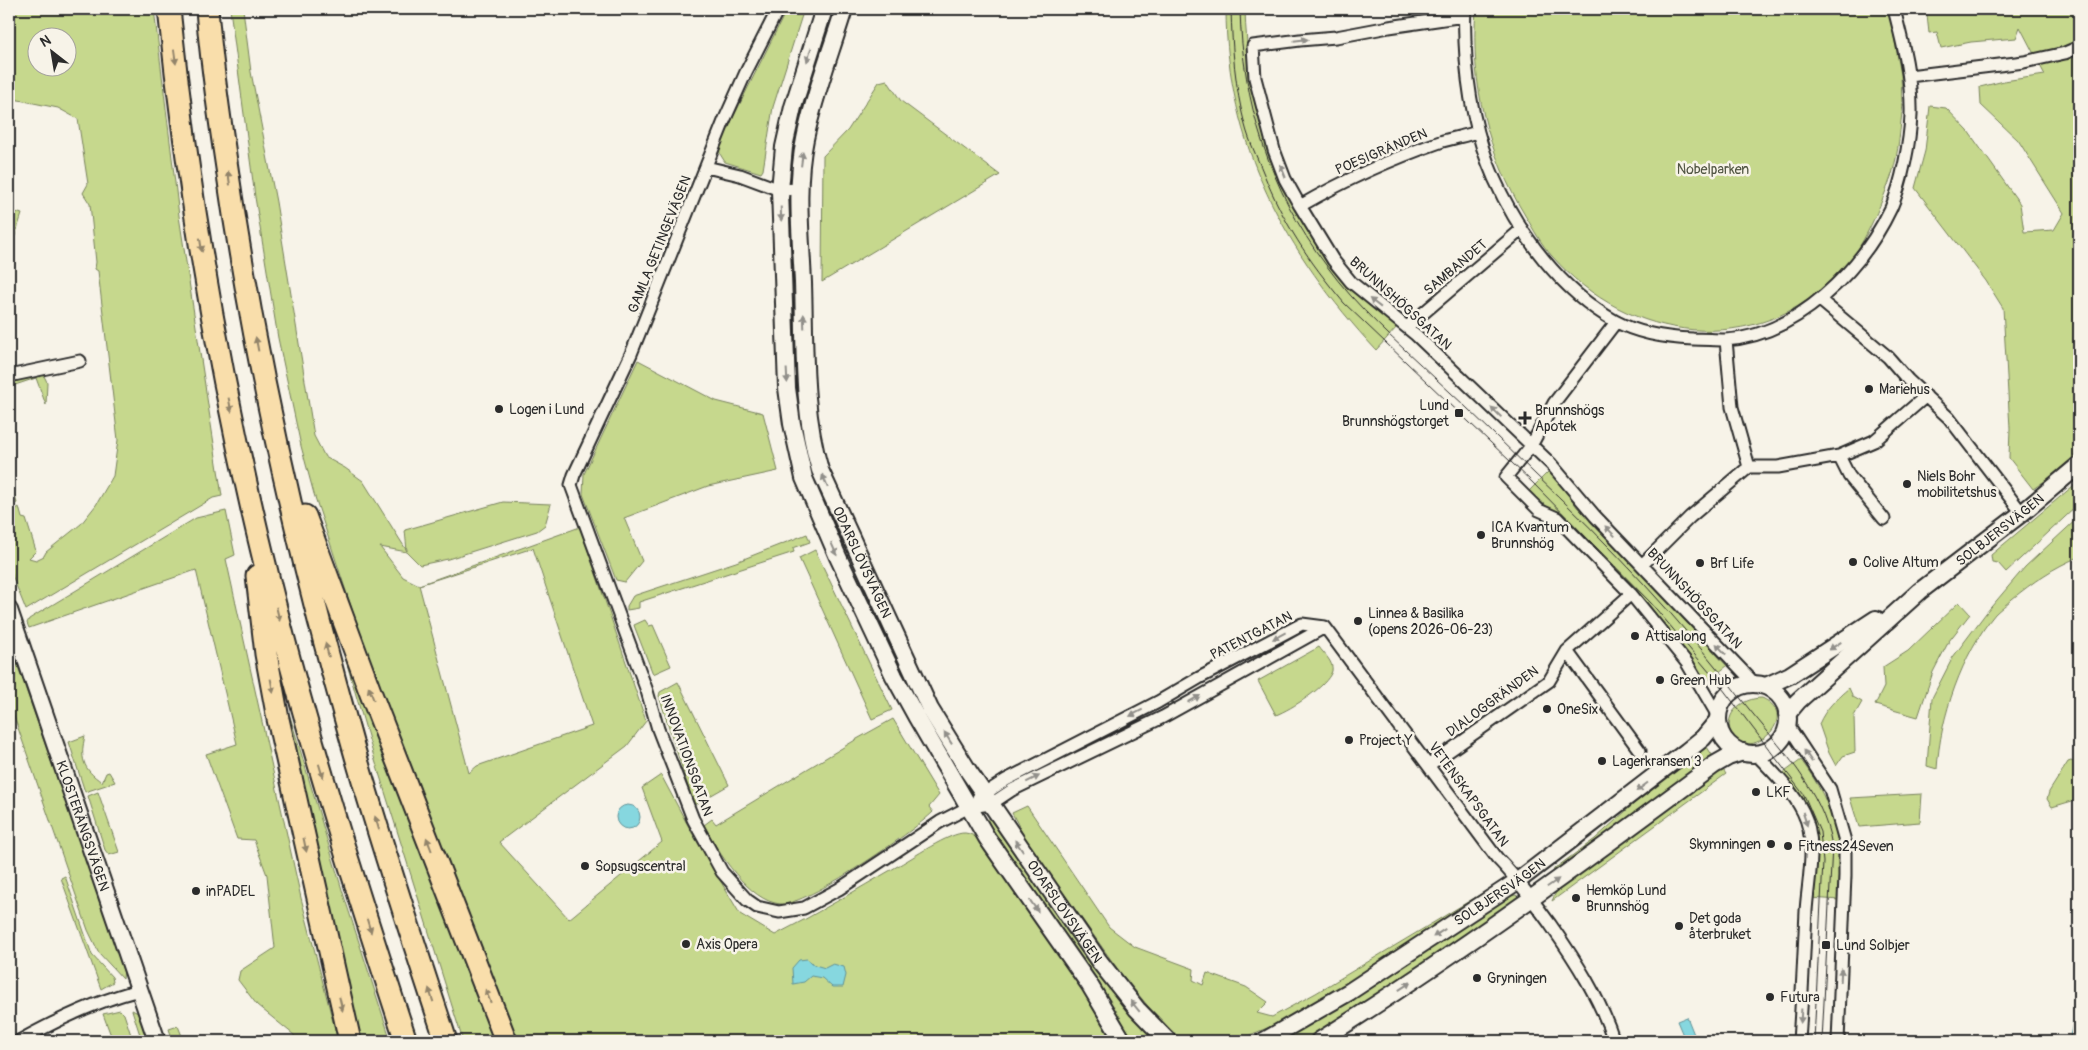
<svg xmlns="http://www.w3.org/2000/svg" width="2088" height="1050" font-family="Pangolin,sans-serif">
	<style>
		.green { fill: #c6d88d; stroke: #78825c; fill-rule: evenodd }
		.water { fill: #86d7df; stroke: #629297 }
		.lines { fill: none; stroke-linecap: round; stroke-linejoin: round }
		.street-casing { stroke: #2b2b2b; stroke-width: 15 }
		.secondary-casing { stroke: #2b2b2b; stroke-width: 20 }
		.highway-casing { stroke: #2b2b2b; stroke-width: 25 }
		.street { stroke: #f7f3e8; stroke-width: 11 }
		.secondary { stroke: #f7f3e8; stroke-width: 16 }
		.highway { stroke: #f9deab; stroke-width: 21 }
		.tram { stroke: #2b2b2b; stroke-width: 1 }
		.oneway { fill: #918f8a }
		.oneway2 { fill: #92846b }
		.poi-dot { fill: #2b2b2b; stroke: #f7f3e8; stroke-width: 2 }
		.labels { text-anchor: middle; stroke-width: 5; stroke-linejoin: round; paint-order: stroke }
		.street-label { font-size: 14px; fill: #2b2b2b; stroke: #f7f3e8 }
		.park-label { font-size: 14px; fill: #525644; stroke: #f7f3e8 }
		.poi-label { font-size: 14px; fill: #2b2b2b; stroke: #f7f3e8; text-anchor: start }
	</style>
	<rect width="100%" height="100%" fill="#f7f3e8"/>
	<filter id="ink" filterUnits="userSpaceOnUse"><feTurbulence type="fractalNoise" baseFrequency=".02" numOctaves="2"/><feDisplacementMap in="SourceGraphic" scale="10" xChannelSelector="R" yChannelSelector="G"/><feConvolveMatrix kernelMatrix="1 2 1 2 8 2 1 2 1" color-interpolation-filters="sRGB"/></filter>
	<g filter="url(#ink)">
		<path class="green" d="M9,9h145l25,207 43,280 -9,2 -187,112 -14,-35 1,-1 -4,-4v-56l10,-7 3,11 4,1 10,32 -7,7 7,2 8,-4 2,-4 35,-28 15,-19 17,-29 5,-36 -20,-169 -3,-2 1,-7 -6,-58 -7,-11 5,-9 -10,-65 -20,-11 -49,-10zM38,38h30v30h-30z
			M230,9h13l8,63 25,130 38,234 11,21 20,11 18,13 44,70 -2,-21 98,-28 48,2 -6,21 -8,6 -89,28 -28,6 -13,-13 -27,-5 23,30 16,8 161,-58 66,194 -19,25 -128,96 70,77 93,-77 -20,-54 19,-13 31,58 48,81 35,21c42,-21 81,-45 121,-68 15,-8 54,-35 69,-34 11,1 17,10 24,17l85,124 37,67h-597l-143,-374 -57,-173 -13,-48 -23,-108 -23,-141zM533,548l59,178 -115,40 -8,7 -50,-188z
			M787,9h17l-31,98 -10,63 -2,3 -36,-11 -5,-8 -1,-8z
			M1226,9h19c2,83 25,163 71,233 11,18 24,37 40,51 12,13 27,23 41,34l-21,23c-91,-98 -150,-206 -150,-341z
			M1476,9h413l12,66 1,29h1c-3,23 -4,48 -11,70 -10,29 -30,77 -52,99 -84,87 -212,70 -288,-17 -11,-12 -18,-26 -26,-39 -39,-64 -56,-134 -50,-208z
			M1923,9h156v449l-46,31 -24,-31 1,-30 -7,-120 -17,-27 -71,-93 10,-37 5,-45 16,2 22,23 52,73 4,28 30,-2 10,-17 -46,-73 -37,-35 -1,-18 24,-6 41,-6 -25,-48 -4,11 -45,4 -30,6 -4,-16 -8,1 -2,-18z
			M887,80l14,21 99,74 -178,107 1,-126 25,-26 31,-48z
			M9,210l13,4 -13,40z
			M638,360l78,41 47,12 15,58 -70,15 -84,32 18,43 -17,21 -9,-2 -33,-86 1,-20z
			M43,374l4,8 -1,23 -10,-27 -27,9v-4z
			M1548,472l14,13 15,22 43,43 107,116 -21,16c-39,-59 -87,-111 -138,-159 -12,-12 -27,-20 -40,-31z
			M9,480l8,23 -8,4z
			M2079,481v23l-73,68 -8,-9 -6,-1 -1,-7z
			M226,511l9,44 -9,4 75,339 37,143h-43l-1,-6 -37,-30 -19,-25 2,-9 35,-23 -8,-73 -13,-35 -17,-1 -31,-85 31,-10 -41,-174 -167,58 -2,-5 2,-4 13,-8 154,-93z
			M2079,517v40c-25,10 -46,25 -67,42 -5,5 -12,10 -17,15 -33,40 -55,103 -58,155l-10,-3 5,-68 21,-41 33,-44 39,-46z
			M807,534l3,8 -17,6 1,4 -155,50v6l-12,2v-4l6,-10 103,-34z
			M815,550l77,160 -20,9 -73,-161z
			M1959,602l11,12 -21,27 -16,31 -15,45 -43,-12 9,-18 -1,-20 25,-16z
			M333,616l162,425h-32l-89,-284z
			M645,620l4,6 4,-1 18,41 -18,8 -18,-46 -1,-3z
			M9,641l115,328 -1,10 -24,-26 -11,-23 -79,-228z
			M1319,647c4,6 15,15 13,24 -5,16 -41,38 -56,44l-18,-34z
			M277,673l66,220 48,148h-31z
			M678,682l51,103 -35,20 -35,-109 1,-4z
			M1849,688l4,9 9,5 -8,14 1,36 -12,4 -7,10 -7,-13 -10,-29c7,-16 17,-25 30,-36z
			M1762,698c43,19 -17,68 -31,35 -8,-20 12,-35 31,-35z
			M893,719l46,76 -10,12 4,5c-20,20 -127,94 -152,92 -32,-2 -64,-53 -77,-79l8,-6 4,5 141,-85z
			M85,736c-5,21 -3,33 17,46l4,-9 3,-1 6,10 -30,10 -16,-50z
			M1707,747l7,11 -161,114 1,-3 41,-30 43,-39z
			M1801,760c36,48 40,81 39,140l-30,-2 4,-56 -36,-65z
			M2071,761l8,3v39l-7,-2 -20,6 -5,-8 2,-7 19,-30z
			M1721,767l5,7 -174,127 4,-9z
			M98,792l21,60 -10,3 -4,-5 -17,-54z
			M1922,794l-2,28 -61,5 -9,-29z
			M1027,806l82,121 26,20 59,22 -1,11 10,5 4,-12 39,14 22,15 -11,11 15,4 44,-24 175,-105 -121,82 -83,50 -52,21h-51l-12,-10 -25,-26 -28,-34 -92,-129 -15,-29z
			M991,817l129,182 37,42h-24l-22,-38 -125,-182z
			M65,876l27,79 20,22 1,5 -12,7 -40,-111z
			M1516,895l4,3 -159,108 -55,35h-25l225,-144z
			M120,1010l4,4 9,27h-20l-10,-27z
			M132,1010l6,3 10,28h-6z
			M178,1026l6,15h-11l-4,-12z"/>
		<path class="water" d="M616 817a12 12 0 1 1 24 0a12 12 0 1 1-24 0Z
			M807,959l8,6 10,3 8,-4 11,3 2,8 -3,12h-11l-10,-9 -11,-2 -7,6 -11,2 -1,-16 7,-8z
			M2079,1009v32h-10l5,-23z
			M1687,1017l8,20 -10,3 -8,-19z"/>
		<g class="lines">
			<g class="street-casing">
				<path id="street" d="M778,9l-32,63 -22,49 -93,233 -57,121 -3,10 76,206 11,38 35,90 29,53 25,28 10,7 22,5 25,-4 35,-19 101,-67 29,-15 22,-3 21,-14 151,-73 162,-90
					M1465,11c-1,10 0,21 0,31 2,47 10,93 29,136 25,56 67,113 121,143 22,12 53,17 78,18 11,0 22,1 32,1 72,-4 137,-71 166,-132 11,-25 19,-66 20,-93 1,-36 -8,-71 -17,-106
					M1464,16l-75,11 -53,10 -36,3 -47,6 2,32 19,72 11,29 15,27 33,54 18,22 65,53 135,129 44,52 160,168
					M1909,76l115,-14 41,-9 14,-6
					M706,167l34,8 40,15 19,-1
					M1300,206c45,-26 91,-47 140,-64 12,-4 25,-6 37,-10
					M1820,300l68,57 20,23 41,38 73,95
					M1616,322l-62,81 -23,43 -25,31 33,33 18,8 74,76 56,69 31,53
					M1407,327l115,-98
					M1726,340l6,67 17,60
					M9,376l71,-15
					M1839,456l10,20 35,43
					M1642,565l48,-48 59,-50h29l61,-11 35,-15 52,-45
					M1325,627l172,231c21,21 36,43 53,66 26,37 50,74 64,117
					M1567,651l73,100
					M1787,724l43,65 15,52v35l-7,165
					M1755,753c17,18 37,37 48,59 15,30 5,67 3,99 -2,43 -4,87 -7,130
					M1429,765l120,-84 18,-30 64,-57
					M978,798l28,-18 152,-78 41,-24 103,-54 23,3
					M19,1041c38,-21 79,-41 121,-51"/>
			</g>
			<g class="secondary-casing">
				<g id="secondary">
					<path d="M824,9l-31,98 -9,40 -4,43 7,198 5,36 12,54 34,79 56,119 22,40 71,122 102,146 34,57"/>
					<path id="s1" d="M844,9c-13,43 -30,86 -39,130 -10,47 -4,97 -2,144 2,62 -1,127 17,187l110,239 39,63 130,189 38,48 31,32"/>
					<path id="s2" d="M9,610l148,431"/>
					<circle cx="1753" cy="719" r="35"/>
					<path d="M1766,686l24,-11 86,-56"/>
					<path id="s3" d="M1787,714l11,-13 122,-110 102,-78 57,-48"/>
					<path id="s4" d="M1264,1041l85,-49 170,-112 168,-129 16,-13 15,-18"/>
					<path d="M1319,1041c136,-85 266,-180 395,-276l14,-8 15,-5"/>
				</g>
			</g>
			<g class="highway-casing">
				<path id="highway" d="M169,9c19,185 51,371 95,551 39,163 90,322 142,481
					M207,9c4,53 12,106 20,159 28,195 72,388 126,578 28,99 61,197 93,295
					M305,516l66,178 135,347
					M257,576l9,78 12,65 72,322"/>
			</g>
			<use href="#street" class="street"/>
			<use href="#secondary" class="secondary"/>
			<use href="#highway" class="highway"/>
			<path class="tram" d="M1231,9c1,39 4,79 14,116 4,16 12,32 18,47 21,52 45,88 81,131l188,179 119,121 65,77 88,115 16,37 3,30 -9,179
				M1240,9c2,92 30,182 86,256 31,43 72,78 110,114 34,31 66,63 99,95 76,72 147,147 210,230 34,43 78,86 87,142l-10,195"/>
		</g>
		<defs><path id="oneway-solid" d="M-6-.8H1V-3.2L6.5 0L1 3.2V.8H-6Z" transform="scale(1.25)"/></defs>
		<g class="oneway">
			<use href="#oneway-solid" transform="translate(1301 40) rotate(-6)"/>
			<use href="#oneway-solid" transform="translate(809 55) rotate(107)"/>
			<use href="#oneway-solid" transform="translate(802 159) rotate(-83)"/>
			<use href="#oneway-solid" transform="translate(1283 171) rotate(-112)"/>
			<use href="#oneway-solid" transform="translate(781 214) rotate(88)"/>
			<use href="#oneway-solid" transform="translate(1375 303) rotate(-142)"/>
			<use href="#oneway-solid" transform="translate(804 321) rotate(-92)"/>
			<use href="#oneway-solid" transform="translate(787 376) rotate(87)"/>
			<use href="#oneway-solid" transform="translate(1496 412) rotate(-136)"/>
			<use href="#oneway-solid" transform="translate(825 481) rotate(-112)"/>
			<use href="#oneway-solid" transform="translate(1610 531) rotate(-134)"/>
			<use href="#oneway-solid" transform="translate(834 549) rotate(66)"/>
			<use href="#oneway-solid" transform="translate(1279 636) rotate(152)"/>
			<use href="#oneway-solid" transform="translate(1835 646) rotate(147)"/>
			<use href="#oneway-solid" transform="translate(1721 649) rotate(-133)"/>
			<use href="#oneway-solid" transform="translate(1194 699) rotate(-29)"/>
			<use href="#oneway-solid" transform="translate(1136 713) rotate(153)"/>
			<use href="#oneway-solid" transform="translate(948 738) rotate(-122)"/>
			<use href="#oneway-solid" transform="translate(1808 756) rotate(-124)"/>
			<use href="#oneway-solid" transform="translate(1033 779) rotate(-26)"/>
			<use href="#oneway-solid" transform="translate(1642 787) rotate(143)"/>
			<use href="#oneway-solid" transform="translate(1805 819) rotate(72)"/>
			<use href="#oneway-solid" transform="translate(1019 846) rotate(-125)"/>
			<use href="#oneway-solid" transform="translate(1553 883) rotate(-35)"/>
			<use href="#oneway-solid" transform="translate(1034 906) rotate(55)"/>
			<use href="#oneway-solid" transform="translate(1439 933) rotate(147)"/>
			<use href="#oneway-solid" transform="translate(1841 975) rotate(-87)"/>
			<use href="#oneway-solid" transform="translate(1405 986) rotate(-34)"/>
			<use href="#oneway-solid" transform="translate(1135 1006) rotate(-129)"/>
			<use href="#oneway-solid" transform="translate(1801 1016) rotate(93)"/>
		</g>
		<g class="oneway2">
			<use href="#oneway-solid" transform="translate(175 57) rotate(82)"/>
			<use href="#oneway-solid" transform="translate(229 178) rotate(-98)"/>
			<use href="#oneway-solid" transform="translate(201 245) rotate(81)"/>
			<use href="#oneway-solid" transform="translate(257 344) rotate(-101)"/>
			<use href="#oneway-solid" transform="translate(230 405) rotate(79)"/>
			<use href="#oneway-solid" transform="translate(278 614) rotate(76)"/>
			<use href="#oneway-solid" transform="translate(327 650) rotate(-105)"/>
			<use href="#oneway-solid" transform="translate(272 686) rotate(79)"/>
			<use href="#oneway-solid" transform="translate(371 693) rotate(-111)"/>
			<use href="#oneway-solid" transform="translate(321 771) rotate(73)"/>
			<use href="#oneway-solid" transform="translate(377 823) rotate(-107)"/>
			<use href="#oneway-solid" transform="translate(429 844) rotate(-111)"/>
			<use href="#oneway-solid" transform="translate(305 845) rotate(78)"/>
			<use href="#oneway-solid" transform="translate(369 926) rotate(73)"/>
			<use href="#oneway-solid" transform="translate(431 995) rotate(-108)"/>
			<use href="#oneway-solid" transform="translate(488 996) rotate(-112)"/>
			<use href="#oneway-solid" transform="translate(341 1004) rotate(77)"/>
		</g>
	</g>
	<g class="poi-dot">
		<circle cx="1869" cy="389" r="5"/>
		<circle cx="499" cy="409" r="5"/>
		<rect x="1454" y="408" width="10" height="10" rx="2.5"/>
		<path d="M1522.5 410.5h5v5h5v5h-5v5h-5v-5h-5v-5h5z"/>
		<circle cx="1907" cy="484" r="5"/>
		<circle cx="1481" cy="535" r="5"/>
		<circle cx="1853" cy="562" r="5"/>
		<circle cx="1700" cy="563" r="5"/>
		<circle cx="1358" cy="621" r="5"/>
		<circle cx="1635" cy="636" r="5"/>
		<circle cx="1660" cy="680" r="5"/>
		<circle cx="1547" cy="709" r="5"/>
		<circle cx="1349" cy="740" r="5"/>
		<circle cx="1602" cy="761" r="5"/>
		<circle cx="1756" cy="792" r="5"/>
		<circle cx="1771" cy="844" r="5"/>
		<circle cx="1788" cy="846" r="5"/>
		<circle cx="585" cy="866" r="5"/>
		<circle cx="196" cy="891" r="5"/>
		<circle cx="1576" cy="898" r="5"/>
		<circle cx="1679" cy="926" r="5"/>
		<circle cx="686" cy="944" r="5"/>
		<rect x="1821" y="940" width="10" height="10" rx="2.5"/>
		<circle cx="1477" cy="978" r="5"/>
		<circle cx="1770" cy="997" r="5"/>
	</g>
	<g class="labels">
		<g class="street-label">
			<text transform="translate(1381 151) rotate(-23)" y="5">POESIGRÄNDEN</text>
			<text transform="translate(659 244) rotate(-68)" y="5">GAMLA GETINGEVÄGEN</text>
			<text transform="translate(1455 267) rotate(-40)" y="5">SAMBANDET</text>
			<text transform="translate(1401 303) rotate(42)" y="5">BRUNNSHÖGSGATAN</text>
			<text dy="5" stroke="none"><textPath href="#s3" startOffset="282">SOLBJERSVÄGEN</textPath></text>
			<text dy="5" stroke="none"><textPath href="#s1" startOffset="570">ODARSLÖVSVÄGEN</textPath></text>
			<text transform="translate(1695 598) rotate(47)" y="5">BRUNNSHÖGSGATAN</text>
			<text transform="translate(1251 635) rotate(-27)" y="5">PATENTGATAN</text>
			<text transform="translate(1492 701) rotate(-36)" y="5">DIALOGGRÄNDEN</text>
			<text transform="translate(687 755) rotate(70)" y="5">INNOVATIONSGATAN</text>
			<text transform="translate(1469 794) rotate(54)" y="5">VETENSKAPSGATAN</text>
			<text dy="5" stroke="none"><textPath href="#s2" startOffset="228">KLOSTERÄNGSVÄGEN</textPath></text>
			<text dy="5" stroke="none"><textPath href="#s4" startOffset="279">SOLBJERSVÄGEN</textPath></text>
			<text dy="5" stroke="none"><textPath href="#s1" startOffset="975">ODARSLÖVSVÄGEN</textPath></text>
		</g>
		<g class="park-label">
			<text x="1713" y="174">Nobelparken</text>
		</g>
		<g class="poi-label">
			<text x="1879" y="394">Mariehus</text>
			<text x="1449" y="410" text-anchor="end">Lund<tspan x="1449" dy="16">Brunnshögstorget</tspan></text>
			<text x="509" y="414">Logen i Lund</text>
			<text x="1535" y="415">Brunnshögs<tspan x="1535" dy="16">Apotek</tspan></text>
			<text x="1917" y="481">Niels Bohr<tspan x="1917" dy="16">mobilitetshus</tspan></text>
			<text x="1491" y="532">ICA Kvantum<tspan x="1491" dy="16">Brunnshög</tspan></text>
			<text x="1863" y="567">Colive Altum</text>
			<text x="1710" y="568">Brf Life</text>
			<text x="1368" y="618">Linnea &amp; Basilika<tspan x="1368" dy="16">(opens 2026-06-23)</tspan></text>
			<text x="1645" y="641">Attisalong</text>
			<text x="1670" y="685">Green Hub</text>
			<text x="1557" y="714">OneSix</text>
			<text x="1359" y="745">Project Y</text>
			<text x="1612" y="766">Lagerkransen 3</text>
			<text x="1766" y="797">LKF</text>
			<text x="1761" y="849" text-anchor="end">Skymningen</text>
			<text x="1798" y="851">Fitness24Seven</text>
			<text x="595" y="871">Sopsugscentral</text>
			<text x="1586" y="895">Hemköp Lund<tspan x="1586" dy="16">Brunnshög</tspan></text>
			<text x="206" y="896">inPADEL</text>
			<text x="1689" y="923">Det goda<tspan x="1689" dy="16">återbruket</tspan></text>
			<text x="696" y="949">Axis Opera</text>
			<text x="1836" y="950">Lund Solbjer</text>
			<text x="1487" y="983">Gryningen</text>
			<text x="1780" y="1002">Futura</text>
		</g>
	</g>
	<rect width="2088" height="1050" fill="none" stroke="#f7f3e8" stroke-width="30"/>
	<rect x="15" y="15" width="2058" height="1020" fill="none" stroke="#2b2b2b" stroke-width="2" filter="url(#ink)"/>
	<g transform="translate(52 52) rotate(329)"><circle r="24" fill="#f7f3e8" stroke="#a5a39c"/>
	<path d="M0-4L9 19L0 12L-9 19Z" fill="#2b2b2b"/>
	<text y="-8" font-size="14" font-weight="bold" text-anchor="middle" fill="#2b2b2b">N</text>
	</g>
</svg>
